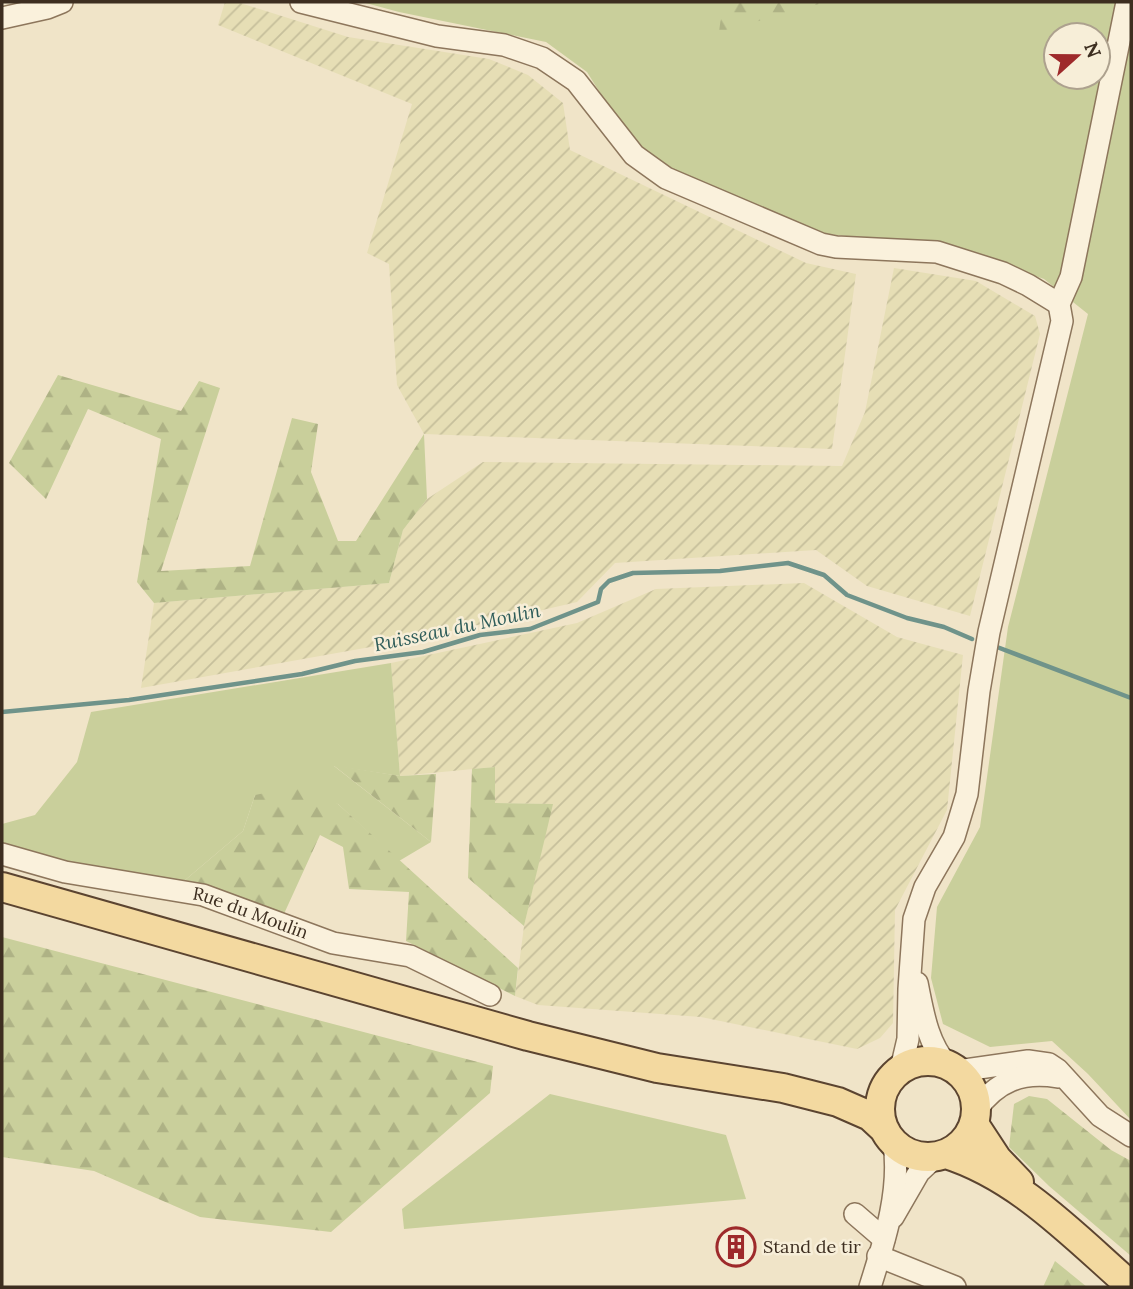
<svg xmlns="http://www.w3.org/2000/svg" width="1133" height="1289" font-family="Lora,serif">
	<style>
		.farmland { fill: url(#farmland-furrows) }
		.grass { fill: #c9cf9b; fill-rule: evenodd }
		.forest { fill: url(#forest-firs) }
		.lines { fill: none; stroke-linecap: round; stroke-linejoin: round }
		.stream { stroke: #6f938a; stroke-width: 4.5 }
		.minor-casing { stroke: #8d765c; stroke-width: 24 }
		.major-casing { stroke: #5b4430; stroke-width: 32 }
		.minor { stroke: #faf1dc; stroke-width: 21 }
		.major { stroke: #f3d9a0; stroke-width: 28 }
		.labels { text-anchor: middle; stroke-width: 5; stroke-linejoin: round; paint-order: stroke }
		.street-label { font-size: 18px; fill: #3d2e20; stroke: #f7eed8 }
		.poi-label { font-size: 18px; fill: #3d2e20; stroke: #f7eed8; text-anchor: start }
		.water-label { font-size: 19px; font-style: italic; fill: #2f5d5a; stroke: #f7eed8 }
	</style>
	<defs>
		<pattern id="farmland-furrows" width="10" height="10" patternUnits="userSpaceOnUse" patternTransform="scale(1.75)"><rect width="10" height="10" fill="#e6deb5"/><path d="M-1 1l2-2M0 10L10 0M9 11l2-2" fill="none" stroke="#c6bf9b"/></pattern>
		<pattern id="forest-firs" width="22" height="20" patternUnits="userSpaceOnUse" patternTransform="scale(1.75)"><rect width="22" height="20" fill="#c9cf9b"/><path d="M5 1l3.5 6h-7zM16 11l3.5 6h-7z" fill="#aeb285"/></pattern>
	</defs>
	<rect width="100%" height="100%" fill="#f0e4c8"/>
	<path class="farmland" d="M225,2h12l111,35 141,22 39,16 35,28 7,47 236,113 50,11 -24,175 -408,-15 -27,-49 -8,-121 -22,-11 45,-149 -194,-79z
		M894,268l82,13 59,35 5,18 -70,282 -103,-30 -51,-36 -201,13 -38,39 -156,36 -280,50 13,-85 235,-20 14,-53 24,-31 56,-37 359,4 23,-54z
		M804,583l93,54 66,18 -16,155 -52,100 -2,113 -13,15 -23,11 -156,-32 -163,-12 -23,-9 9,-70 28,-122 -58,-1v-36l-94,9 -9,-113 186,-40 79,-34z"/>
	<path class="grass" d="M362,2h769v1118l-43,-46 -36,-33 -62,6 -47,-23 -12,-46 6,-71 43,-80 28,-200 80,-313 -44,-35 -93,-32 -133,-14 -130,-52 -56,-37 -45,-72 -41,-30 -147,-30zM1056,35h42v42h-42z
		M391,663l9,113 -66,-10 97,76 -32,19 -61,-57 -83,-9 -12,36 -59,50 -108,-13 -74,-24v-20l33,-9 42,-53 14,-50z
		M550,1094l176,41 20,64 -342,30 -2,-20z"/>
	<path class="forest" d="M723,2h103l-107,30z
		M58,375l123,36 18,-30 21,7 -59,183 89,-5 42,-148 26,6 -7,48 27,69h18l68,-107 3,65 -24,31 -14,53 -235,20 -17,-21 24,-143 -73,-30 -42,90 -37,-36z
		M333,765l67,11 36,-2 -5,68z
		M495,767v36l58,1 -29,122 -56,-48 4,-109z
		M300,786l38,18 180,164 -3,28 -109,-55 3,-49 -60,-3 -6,-42 -23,-12 -37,81 -99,-35 59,-50 12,-36z
		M2,937l491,129 -3,27 -159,139 -131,-15 -106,-46 -92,-14z
		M1029,1096l18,3 64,51 20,11v95l-82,-70 -40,-39 5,-43z
		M1055,1261l32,26h-44z"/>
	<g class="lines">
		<path class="stream" d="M997,647l134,51
			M2,712l127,-12 173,-26 53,-13 68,-9 57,-17 50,-6 68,-27 3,-13 8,-8 24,-8 87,-2 68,-8 36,12 23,20 60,23 37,9 28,12"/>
		<g class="minor-casing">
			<g id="minor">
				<path d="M301,2l136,34 67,9 38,13 34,23 58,74 32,23 155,66 15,3 101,5 66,21 25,12 31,19"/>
				<path d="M2,18l45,-10 15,-6"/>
				<path id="s1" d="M2,854l63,18 138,23 130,48 77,13 80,39"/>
				<path d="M917,983c6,29 10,59 30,82"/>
				<path d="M901,1069l7,-30 1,-50 5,-70 11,-32 29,-50 13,-43 12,-103 10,-59 73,-311 -3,-17 12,-27 56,-275"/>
				<path d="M958,1071l70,-10 21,3 9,6 42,46 31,20"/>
				<path d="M976,1110c21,-29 46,-39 82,-33"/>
				<path d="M855,1214l29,25"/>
				<path d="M893,1217l26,-45 16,-15"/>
				<path d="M878,1256l77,31"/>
				<path d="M870,1287c14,-45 31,-95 24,-143"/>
			</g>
		</g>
		<g class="major-casing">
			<path id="major" d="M2,887l526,149 129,32 126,20 55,14 32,14 14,13
				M880 1109a48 48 0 1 1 96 0a48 48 0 1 1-96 0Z
				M974,1124l23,35 22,23
				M946,1154c73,23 129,83 185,132"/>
		</g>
		<use href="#minor" class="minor"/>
		<use href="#major" class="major"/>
	</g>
	<defs>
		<g id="building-ring" transform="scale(2.0125)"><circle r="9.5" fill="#f7eed8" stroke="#9e2a2b" stroke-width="1.5"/><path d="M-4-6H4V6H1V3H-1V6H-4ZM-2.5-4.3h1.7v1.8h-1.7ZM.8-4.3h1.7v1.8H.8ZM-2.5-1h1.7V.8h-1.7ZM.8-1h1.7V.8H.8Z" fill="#9e2a2b"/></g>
	</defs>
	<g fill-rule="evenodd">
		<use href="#building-ring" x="736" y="1247"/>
	</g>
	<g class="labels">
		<g class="street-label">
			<text dy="6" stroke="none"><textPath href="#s1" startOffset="256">Rue du Moulin</textPath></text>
		</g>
		<g class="poi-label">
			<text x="763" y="1253">Stand de tir</text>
		</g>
		<g class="water-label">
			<text transform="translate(457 627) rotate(-12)" y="7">Ruisseau du Moulin</text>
		</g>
	</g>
	<rect width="1133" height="1289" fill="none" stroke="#3d2e20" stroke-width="7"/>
	<g transform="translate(1077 56) rotate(69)"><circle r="33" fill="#f7eed8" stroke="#ada18e" stroke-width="2"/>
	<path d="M0-5L12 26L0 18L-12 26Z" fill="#9e2a2b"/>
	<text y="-10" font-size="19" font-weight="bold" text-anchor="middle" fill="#3d2e20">N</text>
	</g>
</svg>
